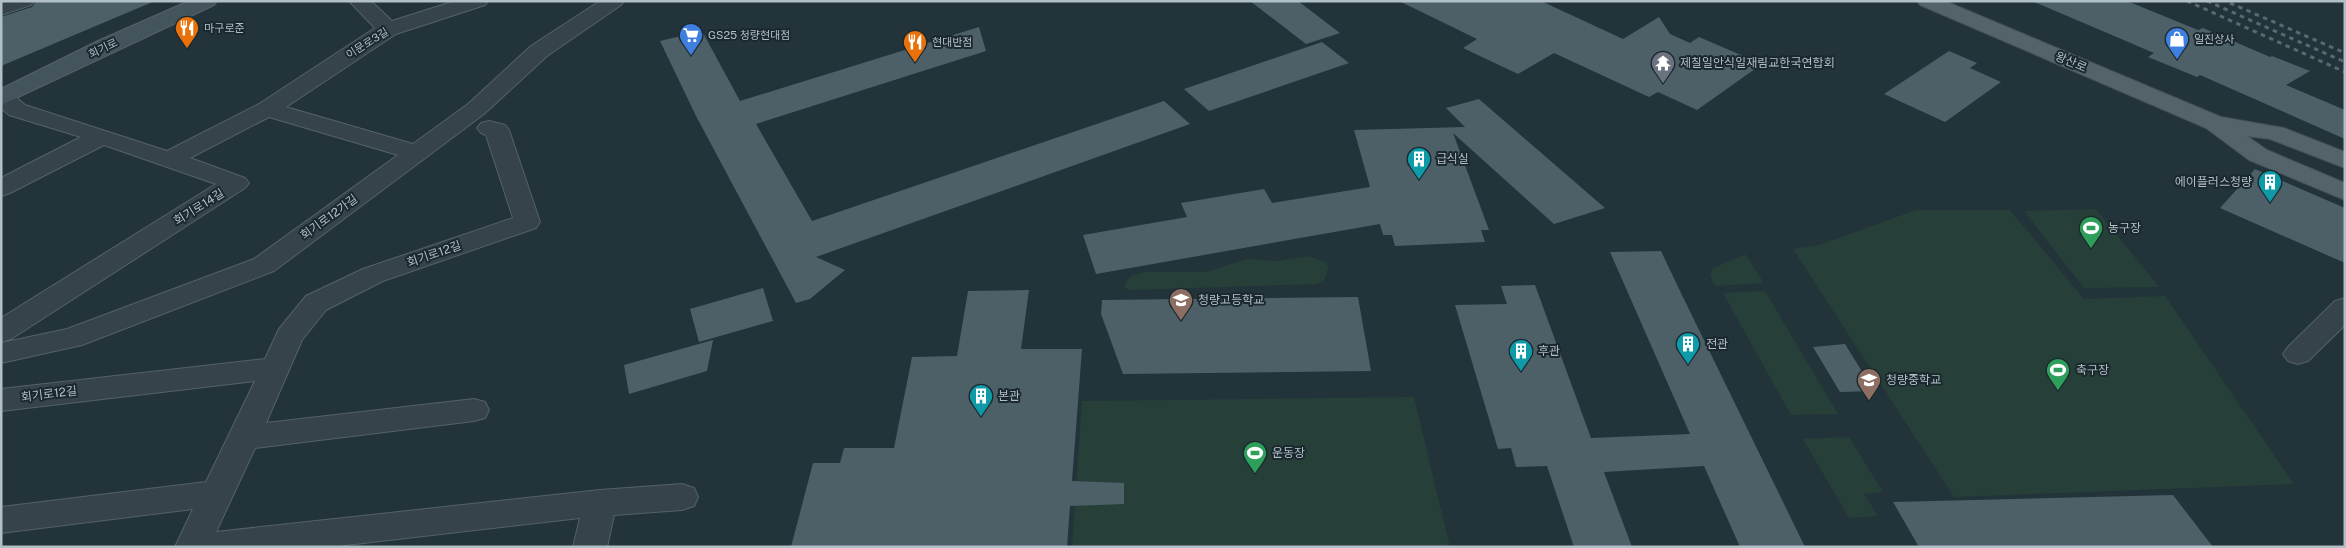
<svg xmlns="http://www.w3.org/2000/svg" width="2346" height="548" font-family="'Public Sans','Noto Sans KR',sans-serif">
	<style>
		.green { fill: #273f39 }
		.building { fill: #4d6068 }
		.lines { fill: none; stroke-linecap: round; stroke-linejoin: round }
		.street-casing { stroke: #546268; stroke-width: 2 }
		.secondary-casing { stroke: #546268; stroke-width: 2 }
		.primary-casing { stroke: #425056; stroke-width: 2 }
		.street { fill: #36444a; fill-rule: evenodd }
		.secondary { fill: #44545d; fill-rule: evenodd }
		.primary { fill: #54636a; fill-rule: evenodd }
		.rail { stroke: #586971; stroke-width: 3; stroke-dasharray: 4.5 4.5; stroke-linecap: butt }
		.labels { text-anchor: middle; stroke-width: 4; stroke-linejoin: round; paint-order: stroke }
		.far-poi-label { font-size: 11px; fill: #b1bfc6; stroke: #1b292f; text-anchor: start }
		.far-street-label { font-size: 11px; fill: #b1bfc6; stroke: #1b292f }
		.street-label { font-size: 12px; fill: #b1bfc6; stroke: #1b292f }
		.poi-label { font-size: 12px; fill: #b1bfc6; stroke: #1b292f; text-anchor: start }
	</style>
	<rect width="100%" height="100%" fill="#22333a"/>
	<path class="green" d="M2096,209l63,78 -75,1 -60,-77z
		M1916,210h94l74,89 81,-3 129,188 -340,13 -161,-248 26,-4z
		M1745,254l19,29 -49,3 -5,-11 3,-7z
		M1308,256l17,6 4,5 -5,13 -7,4 -187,6 -5,-2v-5l6,-7 13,-4h62l40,-13 32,2z
		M1765,291l73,123 -47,1 -68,-122z
		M1414,397l36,150h-378l10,-146z
		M1849,437l34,55 -19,2 14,22 -29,2 -46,-79z"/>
	<path class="building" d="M36,1h119l-154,65v-49l31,-10z
		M1250,1h48l42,32 -34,11z
		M1399,1h142l82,38 36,-22 11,17 20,9 9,-6 63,27 -65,46 -39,-18 -9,5 -95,-44 -36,21 -55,-26 14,-9z
		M2032,1h95l71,29 5,-2 67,29 2,-1 38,15 -24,14 59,25v29l-145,-64 -3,2 -49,-20 6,-4z
		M979,27l7,24 -230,73 56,97 352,-120 26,23 -374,133 29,13 -35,29 -14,4 -100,-187 -36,-75 42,-10 38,70z
		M1322,42l27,21 -140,48 -25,-22z
		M1949,51l28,12 -7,5 31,14 -56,40 -61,-28z
		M1479,99l126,109 -51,16 -101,-91 36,97h-8l4,12 -90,4 -3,-11h-9l-3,-11 -284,50 -13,-39 104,-18 -6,-14 83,-14 8,14 98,-16 -16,-57 111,-3 -19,-19z
		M2255,169l90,39v55l-125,-55z
		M1661,251l20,42 124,254h-65l-36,-81 -100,6 28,75h-58l-27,-81 -31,1 -5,-19 -13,1 -43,-144 52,-1 -6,-18 34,-1 56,153 99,-4 -80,-182z
		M763,288l10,33 -74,21 -9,-33z
		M1029,290l-8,59h61l-10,132 52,2v21l-54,2 -3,41h-276l22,-84h27l4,-15h50l18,-91 45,-1 11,-65z
		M1358,297l13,74 -248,3 -22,-60 1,-14z
		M713,340l-6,31 -78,23 -5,-29z
		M1845,344l29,47 -34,1 -27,-45z
		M2173,495l40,52h-294l-26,-45z"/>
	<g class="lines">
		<g class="street-casing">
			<path id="street" d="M34,1l-3,4 -30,10v-13z
				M349,1h22l21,20 63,-20h33l-3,4 -89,29 -110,73 127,37 55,-40 63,-58 69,-45h24l-3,4 -74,51 -63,58 -210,157 -192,74 -81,18v-20l66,-14 187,-70 144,-104 -129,-38 -79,41 55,20 4,5 -4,5 -234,151 -10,3v-24l215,-134 -112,-39 -94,48 -9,3v-18l80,-41 -72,-22 -8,-7v-19l8,2 16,14 142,46 92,-47 116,-76z
				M489,121l16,4 4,5 31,92 -4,6 -153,53 -57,29 -24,30 -36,83 208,-24 11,3 4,8 -4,8 -11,3 -219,27 -39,84 384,-42 82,-6 12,4 4,9 -4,9 -12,4 -68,5 -7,32h-34l7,-29 -251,29h-154l18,-38 -192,24v-26l205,-25 49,-101 -254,30v-22l264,-30 14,-30 27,-33 57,-27 150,-51 -27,-83 -5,-2 -4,-5 4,-5z
				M2345,298v27l-37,36 -10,3 -10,-3 -5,-7 5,-7 47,-46z"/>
		</g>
		<g class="secondary-casing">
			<path id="secondary" d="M189,1h28l-3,4 -213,100v-16l97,-48z"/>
		</g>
		<g class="primary-casing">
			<path id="primary" d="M1917,1h28l276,116 63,11 61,24v16l-75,-29 -23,-3 20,14 78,33v17l-96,-40 -43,-32 -286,-123z"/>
		</g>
		<use href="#street" class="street"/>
		<use href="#secondary" class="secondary"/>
		<use href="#primary" class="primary"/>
		<path class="rail" d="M2187,1l158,71
			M2207,1l138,61
			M2230,3l115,50"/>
	</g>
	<defs>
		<g id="restaurant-pin" transform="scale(1.25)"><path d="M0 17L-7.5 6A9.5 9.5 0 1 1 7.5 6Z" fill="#e8710a" stroke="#1b292f"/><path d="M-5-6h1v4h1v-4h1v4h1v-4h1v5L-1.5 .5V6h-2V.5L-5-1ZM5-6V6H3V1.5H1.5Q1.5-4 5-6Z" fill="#fff"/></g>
		<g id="supermarket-pin" transform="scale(1.25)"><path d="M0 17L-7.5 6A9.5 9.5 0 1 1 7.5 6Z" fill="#3f7fe0" stroke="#1b292f"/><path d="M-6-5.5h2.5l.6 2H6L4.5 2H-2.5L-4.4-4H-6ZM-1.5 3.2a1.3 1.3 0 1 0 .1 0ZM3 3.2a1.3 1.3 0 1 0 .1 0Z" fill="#fff"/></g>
		<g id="shop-pin" transform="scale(1.25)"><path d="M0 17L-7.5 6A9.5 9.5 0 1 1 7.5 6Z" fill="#3f7fe0" stroke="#1b292f"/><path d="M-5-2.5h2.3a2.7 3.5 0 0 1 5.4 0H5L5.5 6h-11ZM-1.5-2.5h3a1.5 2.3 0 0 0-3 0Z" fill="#fff"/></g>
		<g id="temple-pin" transform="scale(1.25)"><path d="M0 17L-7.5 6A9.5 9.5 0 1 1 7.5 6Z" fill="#6b7280" stroke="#1b292f"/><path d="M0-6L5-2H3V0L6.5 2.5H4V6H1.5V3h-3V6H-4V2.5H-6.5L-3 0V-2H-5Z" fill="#fff"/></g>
		<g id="building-pin" transform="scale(1.25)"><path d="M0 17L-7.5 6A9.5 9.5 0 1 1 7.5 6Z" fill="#0f9aa8" stroke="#1b292f"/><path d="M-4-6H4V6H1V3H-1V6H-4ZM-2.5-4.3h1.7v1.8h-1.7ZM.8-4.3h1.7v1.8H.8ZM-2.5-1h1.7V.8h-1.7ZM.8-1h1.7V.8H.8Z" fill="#fff"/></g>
		<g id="stadium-pin" transform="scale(1.25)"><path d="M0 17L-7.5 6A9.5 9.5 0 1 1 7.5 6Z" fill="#2e9e5b" stroke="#1b292f"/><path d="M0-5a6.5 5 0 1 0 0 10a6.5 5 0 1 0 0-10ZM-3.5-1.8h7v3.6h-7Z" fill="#fff"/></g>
		<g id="school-pin" transform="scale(1.25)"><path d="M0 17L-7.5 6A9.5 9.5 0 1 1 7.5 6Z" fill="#8d6e63" stroke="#1b292f"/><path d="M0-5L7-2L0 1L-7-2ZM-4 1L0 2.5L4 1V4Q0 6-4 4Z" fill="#fff"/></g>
	</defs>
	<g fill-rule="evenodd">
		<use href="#restaurant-pin" x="187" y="28"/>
		<use href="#supermarket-pin" x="691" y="35"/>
		<use href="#shop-pin" x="2177" y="39"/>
		<use href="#restaurant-pin" x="915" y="42"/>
		<use href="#temple-pin" x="1663" y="63"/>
		<use href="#building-pin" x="1419" y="159"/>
		<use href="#building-pin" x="2270" y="182"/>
		<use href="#stadium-pin" x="2091" y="228"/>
		<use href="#school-pin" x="1181" y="300"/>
		<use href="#building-pin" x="1688" y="344"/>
		<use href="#building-pin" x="1521" y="351"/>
		<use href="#stadium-pin" x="2058" y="370"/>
		<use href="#school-pin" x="1869" y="380"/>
		<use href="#building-pin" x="981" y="396"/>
		<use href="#stadium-pin" x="1255" y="453"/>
	</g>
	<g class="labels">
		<g class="far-poi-label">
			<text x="204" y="32">마구로준</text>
			<text x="708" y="39">GS25 청량현대점</text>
			<text x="2194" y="43">일진상사</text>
			<text x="932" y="46">현대반점</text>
		</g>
		<g class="far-street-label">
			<text transform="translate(367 43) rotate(-32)" y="4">이문로3길</text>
			<text transform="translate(103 48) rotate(-26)" y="4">회기로</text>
		</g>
		<g class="street-label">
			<text transform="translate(2071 62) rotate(23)" y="4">왕산로</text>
			<text transform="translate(199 207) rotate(-32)" y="4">회기로14길</text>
			<text transform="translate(329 217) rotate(-36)" y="4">회기로12가길</text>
			<text transform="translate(434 254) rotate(-19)" y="4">회기로12길</text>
			<text transform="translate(49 394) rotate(-7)" y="4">회기로12길</text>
		</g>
		<g class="poi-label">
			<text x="1680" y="67">제칠일안식일재림교한국연합회</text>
			<text x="1436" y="163">급식실</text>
			<text x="2252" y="186" text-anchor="end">에이플러스청량</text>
			<text x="2108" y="232">농구장</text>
			<text x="1198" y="304">청량고등학교</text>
			<text x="1706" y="348">전관</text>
			<text x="1538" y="355">후관</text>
			<text x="2076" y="374">축구장</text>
			<text x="1886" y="384">청량중학교</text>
			<text x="998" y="400">본관</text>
			<text x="1272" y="457">운동장</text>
		</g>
	</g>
	<rect width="2346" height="548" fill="none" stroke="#b1bfc6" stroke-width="5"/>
</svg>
